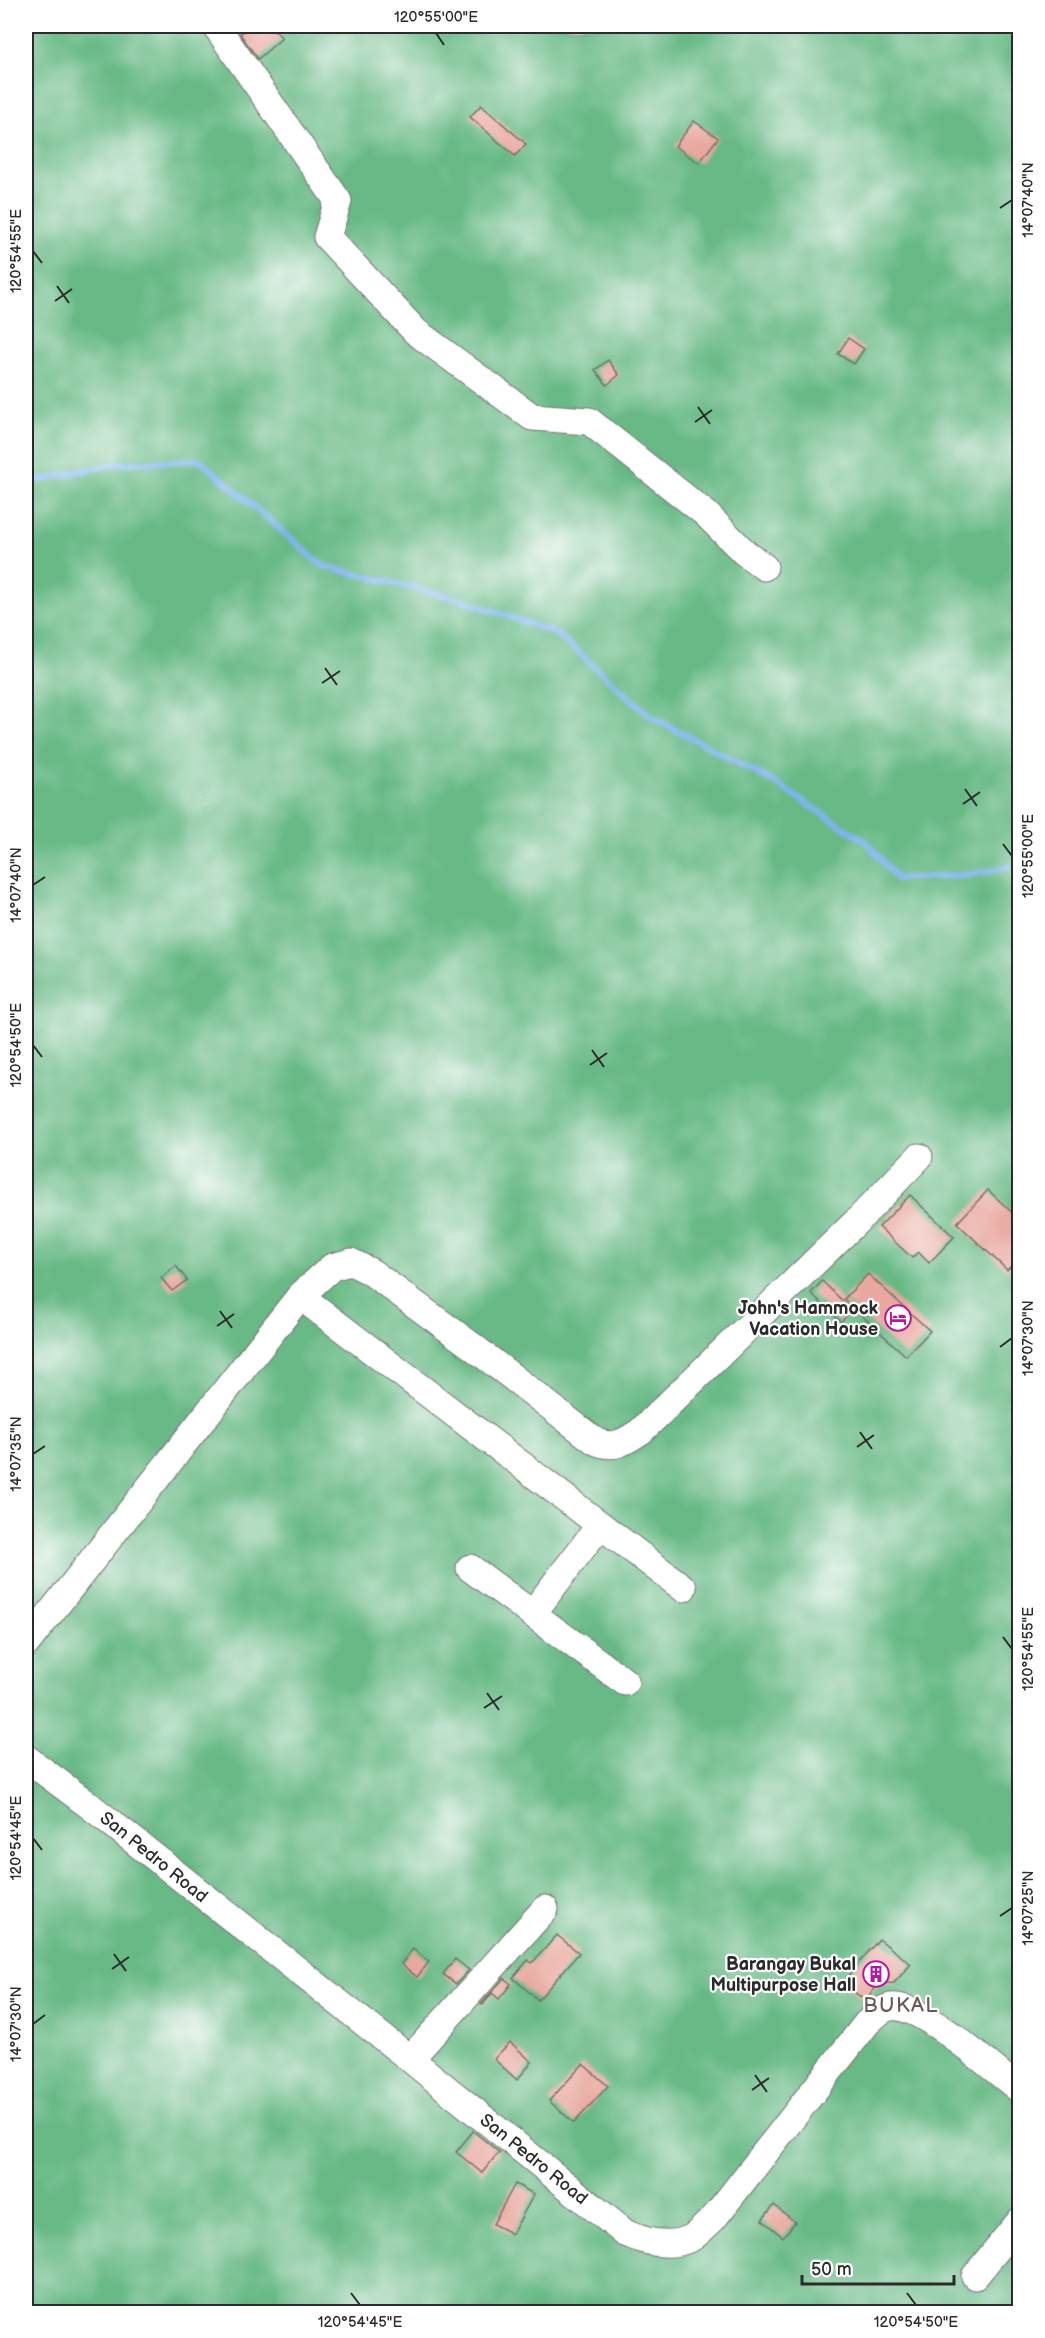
<svg xmlns="http://www.w3.org/2000/svg" width="1045" height="2338" font-family="'Balsamiq Sans',sans-serif">
	<style>
		.forest { fill: #67b985; stroke: #497258; stroke-width: 1.5 }
		.lines { fill: none; stroke-linecap: round; stroke-linejoin: round }
		.stream { stroke: #80b4ee; stroke-width: 6 }
		.building { fill: #e8a89f }
		.minor-casing { stroke: #72706a; stroke-width: 29 }
		.minor { stroke: #fff; stroke-width: 27 }
		.ticks { fill: none; stroke: #2b2b2b; stroke-width: 2 }
		.labels { text-anchor: middle; stroke-width: 4.5; stroke-linejoin: round; paint-order: stroke }
		.poi-label { font-size: 18px; font-weight: bold; fill: #2b2b2b; stroke: #fff; text-anchor: end }
		.street-label { font-size: 18px; fill: #2b2b2b; stroke: #fff }
		.quarter-label { font-size: 21px; letter-spacing: 1.5px; fill: #6d5754; stroke: #fff }
		.neatline { fill: none; stroke: #2b2b2b; stroke-width: 2 }
		.ticks-label { font-size: 15px; text-anchor: middle; fill: #2b2b2b }
	</style>
	<rect width="100%" height="100%" fill="#fff"/>
	<filter id="ink" filterUnits="userSpaceOnUse"><feTurbulence type="fractalNoise" baseFrequency=".0167" numOctaves="2"/><feDisplacementMap in="SourceGraphic" scale="12" xChannelSelector="R" yChannelSelector="G"/><feConvolveMatrix kernelMatrix="1 2 1 2 8 2 1 2 1" color-interpolation-filters="sRGB"/></filter>
	<filter id="wash" filterUnits="userSpaceOnUse"><feTurbulence type="fractalNoise" baseFrequency=".008" numOctaves="4" result="noise"/><feDisplacementMap in="SourceGraphic" scale="24" xChannelSelector="R" yChannelSelector="G"/><feGaussianBlur stdDeviation="1.35" result="paint"/><feColorMatrix in="noise" values="0 0 0 0 0 0 0 0 0 0 0 0 0 0 0 0 0 1.4 0 .05"/><feComposite in="paint" operator="in"/></filter>
	<g filter="url(#wash)">
		<rect width="100%" height="100%" fill="#f5f0df"/>
		<path class="forest" d="M26,26h993v2286h-993z"/>
		<g class="lines">
			<path class="stream" d="M26,477l16,3 73,-16 85,-4 123,106 140,34 94,34 95,83 118,63 97,62 30,37 71,-4 52,-10"/>
		</g>
		<g id="blocks">
			<path class="building" d="M250,26h21l11,12 -24,21 -18,-25z
				M481,105l45,39 -11,12 -45,-39z
				M694,121l24,17 -19,25 -24,-17z
				M848,338l16,11 -10,15 -16,-10z
				M608,360l11,15 -12,10 -12,-15z
				M988,1190l32,30v37l-13,13 -50,-47z
				M910,1195l44,42 -25,26 -11,-11 -6,6 -33,-31z
				M176,1266l11,14 -15,11 -11,-13z
				M868,1274l62,57 -24,25 -62,-57z
				M822,1281l30,29 -11,12 -30,-29z
				M557,1935l22,18 -41,47 -25,-22 15,-18 4,3z
				M879,1939l32,25 -17,19 -15,1 -14,16 -23,-17z
				M413,1949l16,13 -12,15 -16,-13z
				M455,1959l14,11 -13,14 -13,-10z
				M504,1978l7,6 -12,15 -7,-6 -9,12 -2,-1z
				M510,2042l22,20 -15,18 -23,-21z
				M583,2064l25,22 -34,37 -25,-22z
				M473,2131l26,21 -17,21 -26,-21z
				M515,2184l19,10 -22,40 -19,-10z
				M774,2205l21,17 -12,15 -21,-17z"/>
		</g>
	</g>
	<g filter="url(#ink)">
		<use href="#blocks" fill-opacity="0" stroke="#72706a" stroke-width="1.5"/>
		<g class="lines">
			<g class="minor-casing">
				<path id="minor" d="M216,26l122,175 -11,36 89,95 116,85 57,4 117,93 38,38 20,15
					M300,1296l383,292
					M470,1568l155,114
					M532,1614l68,-89
					M26,1644l274,-348 32,-29 19,-5 20,10 101,74 123,95c18,9 30,1 46,-10l216,-210 62,-64
					M26,1758l64,48 320,253 215,174c20,9 45,15 66,5 7,-4 15,-13 22,-19l154,-196c9,-8 17,-18 31,-16 31,4 95,62 122,83
					M410,2059l135,-150
					M975,2276l45,-55"/>
			</g>
			<use href="#minor" class="minor"/>
		</g>
	</g>
	<path class="ticks" d="M436,33l8,12M1000,208l12,-8M33,251l9,12M57,286l12,17M55,301l17,-12M698,407l12,17M695,422l17,-12M325,668l12,17M322,683l18,-12M965,789l12,17M963,804l17,-12M1003,844l9,12M33,885l12,-8M33,1045l9,12M592,1050l12,17M590,1065l17,-12M220,1311l12,17M217,1326l17,-12M1000,1347l12,-9M860,1432l12,17M857,1447l17,-12M33,1454l12,-8M1003,1637l9,12M487,1693l12,17M484,1708l18,-12M33,1838l9,12M1000,1916l12,-8M114,1954l12,17M112,1969l17,-12M33,2024l12,-9M755,2075l12,17M752,2090l17,-12M351,2293l9,12M907,2293l9,12"/>
	<defs>
		<g id="hotel-ring" transform="scale(1.35)"><circle r="9.5" fill="#fff" stroke="#b5179e" stroke-width="1.5"/><path d="M-6-4.5h1.5V1H6V5H4.5V3h-9V5H-6ZM-4 0a1.8 1.8 0 1 1 3.6 0ZM.5 0V-2.5h3Q6-2.5 6 0Z" fill="#b5179e"/></g>
		<g id="building-ring" transform="scale(1.35)"><circle r="9.5" fill="#fff" stroke="#b5179e" stroke-width="1.5"/><path d="M-4-6H4V6H1V3H-1V6H-4ZM-2.5-4.3h1.7v1.8h-1.7ZM.8-4.3h1.7v1.8H.8ZM-2.5-1h1.7V.8h-1.7ZM.8-1h1.7V.8H.8Z" fill="#b5179e"/></g>
	</defs>
	<g fill-rule="evenodd">
		<use href="#hotel-ring" x="898" y="1318"/>
		<use href="#building-ring" x="876" y="1974"/>
	</g>
	<g class="labels">
		<g class="poi-label">
			<text x="878" y="1314">John's Hammock<tspan x="878" dy="21">Vacation House</tspan></text>
			<text x="856" y="1970">Barangay Bukal<tspan x="856" dy="21">Multipurpose Hall</tspan></text>
		</g>
		<g class="street-label">
			<text transform="translate(154 1857) rotate(39)" y="6">San Pedro Road</text>
			<text transform="translate(534 2159) rotate(39)" y="6">San Pedro Road</text>
		</g>
		<g class="quarter-label">
			<text x="901" y="2012">BUKAL</text>
		</g>
	</g>
	<rect width="1045" height="2338" fill="none" stroke="#fff" stroke-width="66"/>
	<path d="M802 2275v9h152v-9" fill="none" stroke="#2b2b2b" stroke-width="3"/>
	<text x="811" y="2275" font-size="18" fill="#2b2b2b" stroke="#ffffff" stroke-width="4.5" paint-order="stroke">50 m</text>
	<rect x="33" y="33" width="979" height="2272" class="neatline"/>
	<g class="ticks-label">
		<text x="436" y="22">120°55'00"E</text>
		<text transform="translate(1028 200) rotate(-90)" y="5">14°07'40"N</text>
		<text transform="translate(16 251) rotate(-90)" y="5">120°54'55"E</text>
		<text transform="translate(1028 856) rotate(-90)" y="5">120°55'00"E</text>
		<text transform="translate(16 885) rotate(-90)" y="5">14°07'40"N</text>
		<text transform="translate(16 1045) rotate(-90)" y="5">120°54'50"E</text>
		<text transform="translate(1028 1338) rotate(-90)" y="5">14°07'30"N</text>
		<text transform="translate(16 1454) rotate(-90)" y="5">14°07'35"N</text>
		<text transform="translate(1028 1649) rotate(-90)" y="5">120°54'55"E</text>
		<text transform="translate(16 1838) rotate(-90)" y="5">120°54'45"E</text>
		<text transform="translate(1028 1908) rotate(-90)" y="5">14°07'25"N</text>
		<text transform="translate(16 2024) rotate(-90)" y="5">14°07'30"N</text>
		<text x="360" y="2327">120°54'45"E</text>
		<text x="916" y="2327">120°54'50"E</text>
	</g>
</svg>
